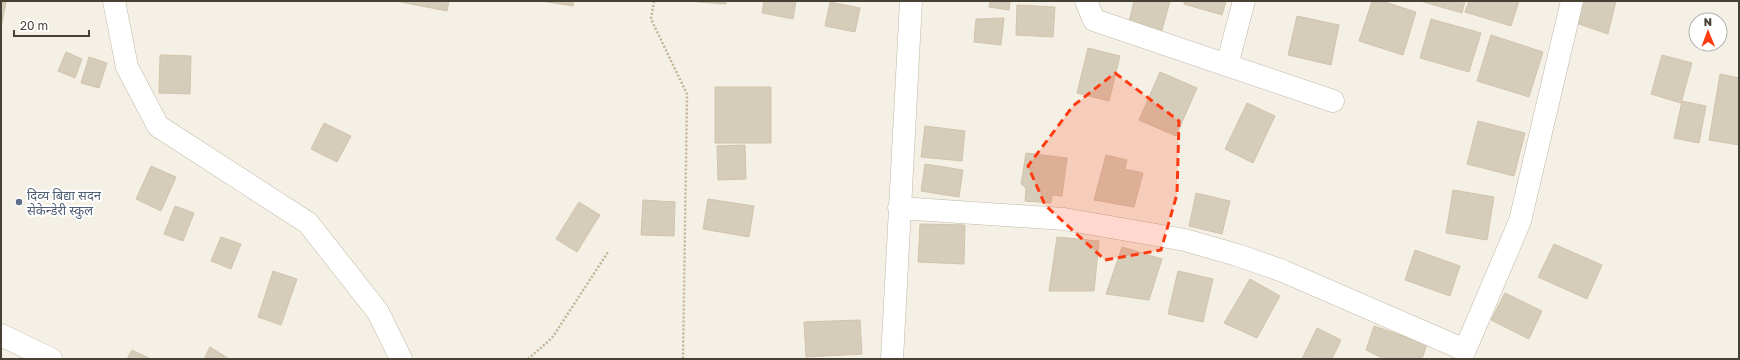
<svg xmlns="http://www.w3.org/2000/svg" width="1740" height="360" font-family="'Golos Text','Noto Sans Devanagari',sans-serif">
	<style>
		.building { fill: #d6ccba; stroke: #d2c4ac }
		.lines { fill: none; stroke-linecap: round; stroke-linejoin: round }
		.street-casing { stroke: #c0b8a7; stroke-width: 23 }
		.path { stroke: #c3b497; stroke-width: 2.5; stroke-dasharray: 2 2; stroke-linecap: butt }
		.street { stroke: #fff; stroke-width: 22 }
		.marked { fill: #ff3b11; fill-opacity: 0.2; stroke: #ff3b11; stroke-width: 3; stroke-dasharray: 8 5; stroke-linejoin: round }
		.service-dot { fill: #5c6f8a; stroke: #fff; stroke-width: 1.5 }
		.labels { text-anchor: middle; stroke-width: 4; stroke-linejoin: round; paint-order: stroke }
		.service-label { font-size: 13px; fill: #4e5e75; stroke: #fff; text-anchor: start }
	</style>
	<rect width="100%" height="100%" fill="#f4f0e5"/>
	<path class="building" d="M1,1l5,1 -5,26z
		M396,1h53l-2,10z
		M541,1h33l-1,5z
		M685,1h41v3z
		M764,1h32l-3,18 -31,-6z
		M990,1h20l-1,9 -20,-3z
		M1134,1h36l-9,33 -33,-8z
		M1184,1h42l-4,14 -38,-11z
		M1372,1h10l34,11 -13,43 -44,-14z
		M1420,1h45l-3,12z
		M1469,1h50l-8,25 -46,-14z
		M1581,1h35l-8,33 -32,-11z
		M830,2l30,6 -5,24 -30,-6z
		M1017,5l38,2 -2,30 -37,-2z
		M1297,16l42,9 -8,40 -43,-10z
		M1004,18l-3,27 -27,-3 2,-23z
		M1431,19l50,14 -12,39 -49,-14z
		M1491,35l52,17 -14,45 -52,-16z
		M1088,48l32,8 -11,45 -32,-8z
		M66,52l16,7 -7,19 -17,-7z
		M160,55l31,1 -1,38 -31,-1z
		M1662,55l30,8 -11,40 -30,-9z
		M89,57l18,6 -8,25 -18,-5z
		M1160,72l37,16 -21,48 -37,-16z
		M1720,74l19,4v67l-30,-5z
		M715,87h56v56h-56z
		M1682,101l24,5 -7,37 -25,-5z
		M1247,103l28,13 -22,47 -28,-14z
		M1478,121l47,12 -11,43 -47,-12z
		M324,123l27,13 -14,26 -26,-13z
		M925,126l40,5 -3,30 -41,-4z
		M745,145l1,34 -28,1 -1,-34z
		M1026,153l41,5 -5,38 -10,-1 -1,8 -26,-2 1,-13 -5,-4z
		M1106,155l21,5 -2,9 18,4 -9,34 -40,-7z
		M925,164l38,6 -4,27 -38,-6z
		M151,166l25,11 -15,34 -25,-12z
		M1453,190l41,7 -7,43 -41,-7z
		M1196,193l34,8 -8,33 -33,-8z
		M708,199l46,7 -5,31 -46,-8z
		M643,200l32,2 -1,34 -33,-1z
		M579,202l21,13 -23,37 -21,-13z
		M175,206l19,7 -11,28 -19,-7z
		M920,224l45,1 -1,39 -46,-2z
		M221,237l20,7 -10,25 -20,-8z
		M1057,237l42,4 -5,50h-45z
		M1554,244l48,21 -15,34 -49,-22z
		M1122,247l40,12 -13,41 -43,-6z
		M1415,250l45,16 -10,30 -45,-16z
		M273,271l24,8 -16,46 -23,-8z
		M1178,271l35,8 -10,43 -35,-8z
		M1250,279l30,17 -23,42 -33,-15z
		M1505,293l37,18 -13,28 -38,-19z
		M860,320l2,34 -56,3 -2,-35z
		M1374,326l53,18 -5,15h-38l-18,-9z
		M1317,328l24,12 -9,19h-30z
		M210,347l19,12h-25z
		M132,350l19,9h-24z"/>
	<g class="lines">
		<g class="street-casing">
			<path id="street" d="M114,1l13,66 31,59 150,97 70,89 23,47
				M1086,1l8,19 239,81
				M1227,65l17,-64
				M899,208l165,11 121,21 52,15 46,16 182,79 55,-129 52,-220
				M1,335l50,24
				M892,359l19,-358"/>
		</g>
		<path class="path" d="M654,1l-3,18 36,75 -4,265
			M528,359l24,-21 56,-86"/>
		<use href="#street" class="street"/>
	</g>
	<path class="marked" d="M1115,73l64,48 -2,73 -16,56 -56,10 -60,-55 -17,-39 45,-60z"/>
	<circle class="service-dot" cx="19" cy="202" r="4"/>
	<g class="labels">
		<g class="service-label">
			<text x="27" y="200">दिव्य बिद्या सदन<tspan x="27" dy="15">सेकेन्डेरी स्कुल</tspan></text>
		</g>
	</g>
	<rect width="1740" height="360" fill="none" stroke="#474034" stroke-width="4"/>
	<g transform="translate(1708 32) rotate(359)"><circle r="19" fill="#ffffff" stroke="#b5b3ae"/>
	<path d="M0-3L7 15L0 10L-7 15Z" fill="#ff3b11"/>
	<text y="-6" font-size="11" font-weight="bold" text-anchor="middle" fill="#474034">N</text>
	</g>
	<path d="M14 30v6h75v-6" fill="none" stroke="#474034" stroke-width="2"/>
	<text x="20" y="30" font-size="12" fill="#474034" stroke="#ffffff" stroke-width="3" paint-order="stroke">20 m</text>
</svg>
